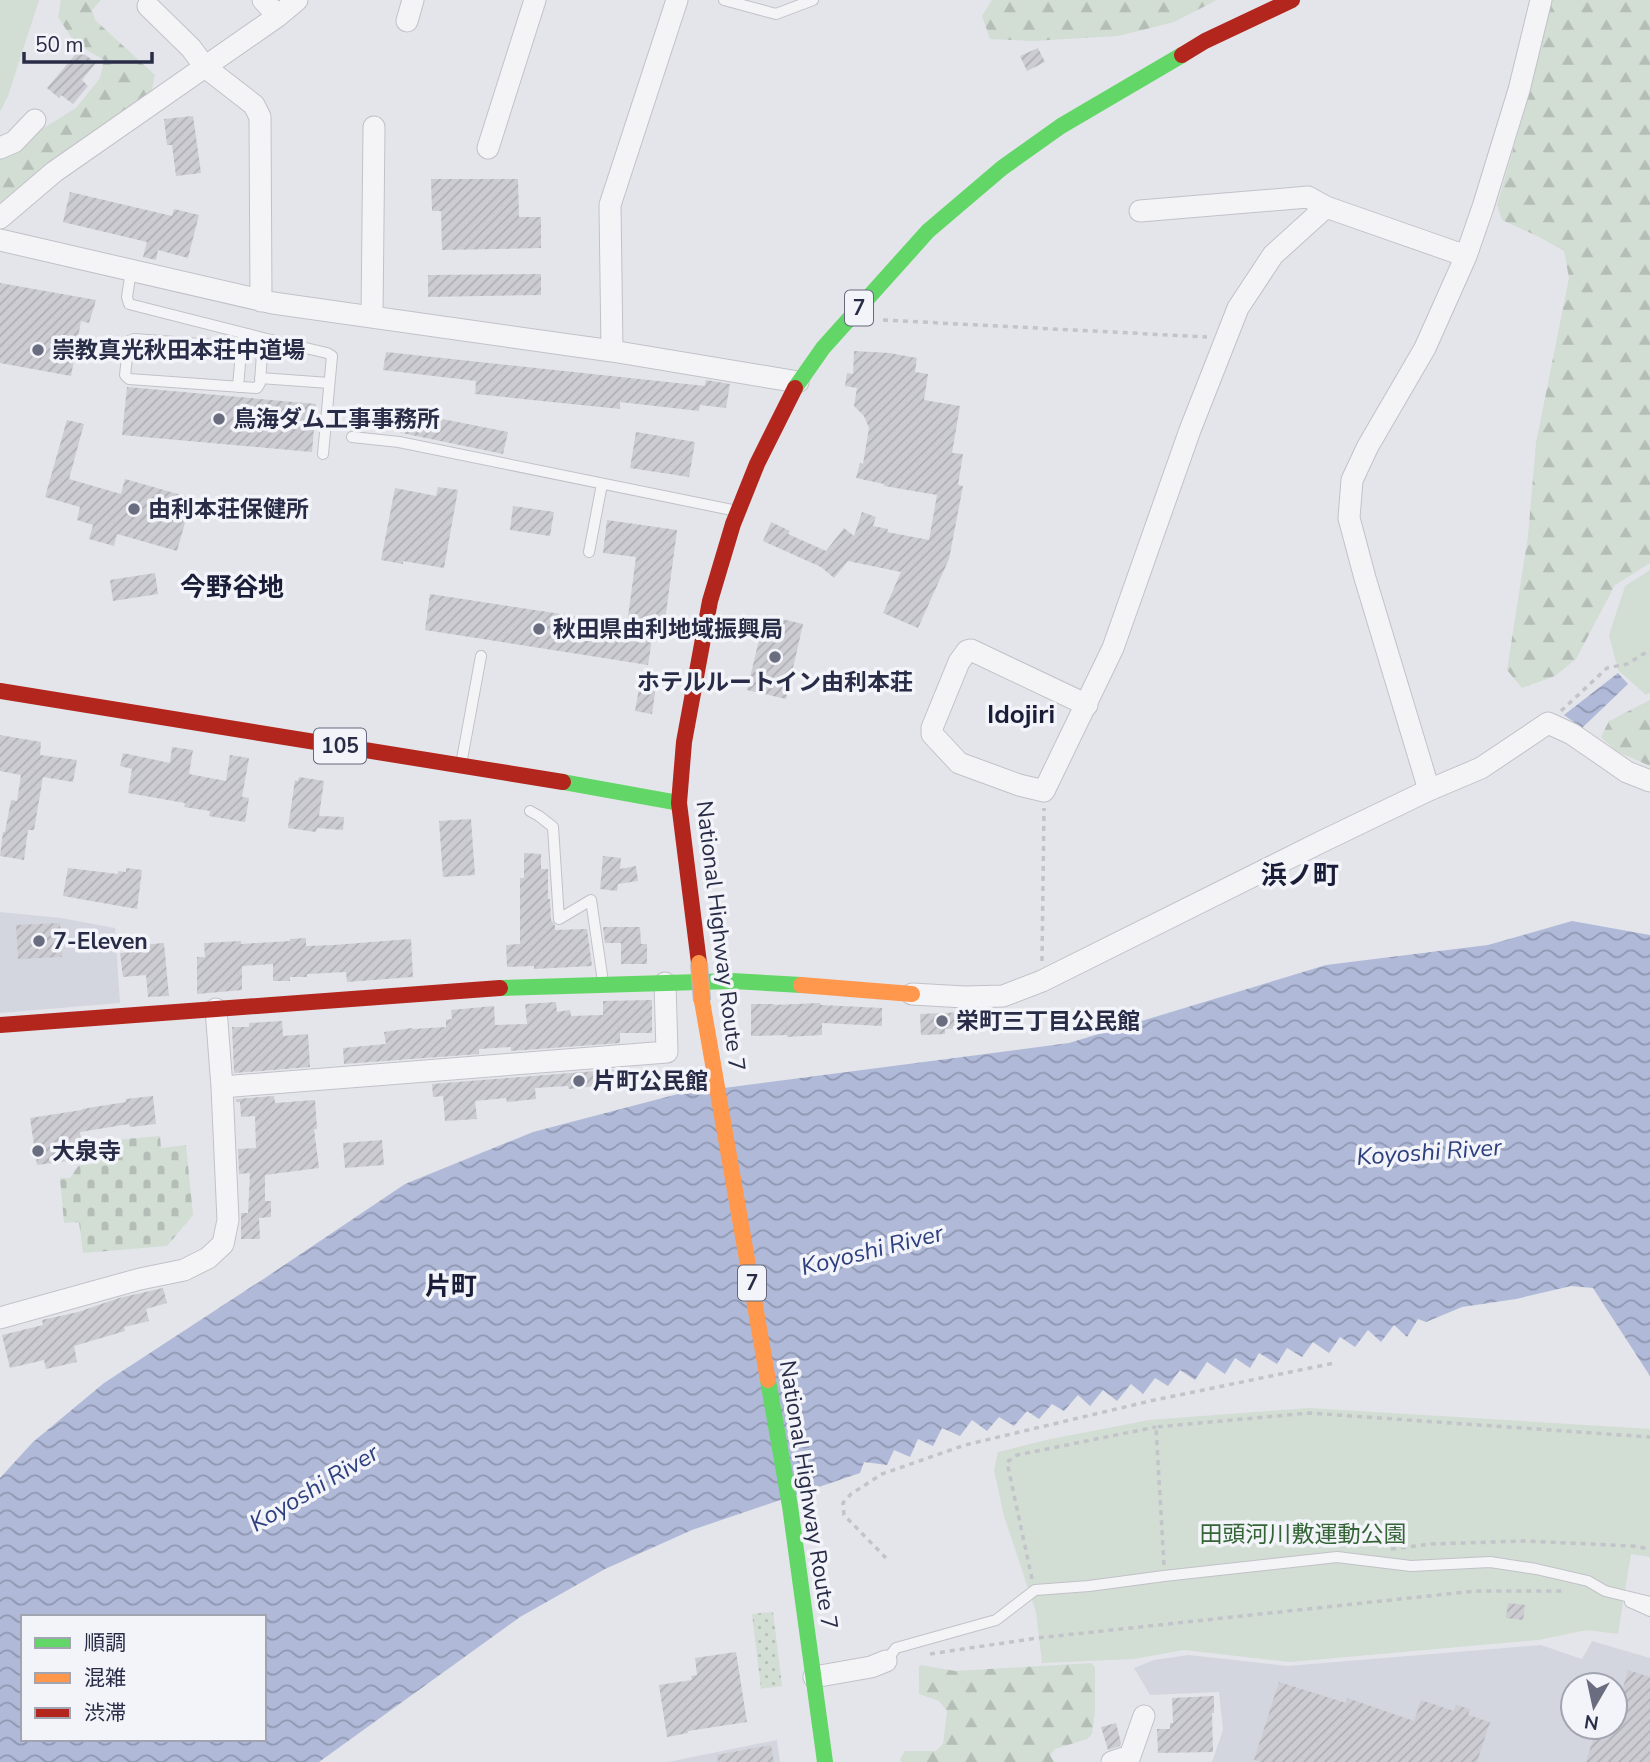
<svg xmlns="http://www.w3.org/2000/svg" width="1650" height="1762" font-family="'Nunito Sans','Noto Sans JP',sans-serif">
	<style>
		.built { fill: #d4d6df; fill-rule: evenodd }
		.grass { fill: url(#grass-dots) }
		.forest { fill: url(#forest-firs) }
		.cemetery { fill: url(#cemetery-stones) }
		.park { fill: #d2ddd4 }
		.water { fill: url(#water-waves); fill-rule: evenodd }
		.building { fill: url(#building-hatch) }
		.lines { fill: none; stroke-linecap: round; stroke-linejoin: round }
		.lane-casing { stroke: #c1c2c8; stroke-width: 12 }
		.street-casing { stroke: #c1c2c8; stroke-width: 23 }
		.path { stroke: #c2c4ca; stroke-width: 3.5; stroke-dasharray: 5 5; stroke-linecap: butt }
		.lane { stroke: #f4f4f7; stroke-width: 10 }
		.street { stroke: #f4f4f7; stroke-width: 21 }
		.fast { stroke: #63d668; stroke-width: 16 }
		.slow { stroke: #ff974d; stroke-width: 16 }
		.jam { stroke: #b3261e; stroke-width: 16 }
		.slow-bridge-casing { stroke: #b6b8bf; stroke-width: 18; stroke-linecap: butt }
		.slow-bridge { stroke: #ff974d; stroke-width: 16 }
		.poi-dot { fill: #6a6d7f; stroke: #f2f4f9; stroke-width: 2.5 }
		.labels { text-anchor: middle; stroke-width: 7; stroke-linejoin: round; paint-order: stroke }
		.shield { fill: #f2f4f9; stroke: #65687c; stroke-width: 2 }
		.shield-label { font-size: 21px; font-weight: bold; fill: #282c46 }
		.poi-label { font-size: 23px; font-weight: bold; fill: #282c46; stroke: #f2f4f9; text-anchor: start }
		.street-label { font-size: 23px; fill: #282c46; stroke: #f2f4f9 }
		.park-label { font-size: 23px; fill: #346435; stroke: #f2f4f9 }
		.water-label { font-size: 24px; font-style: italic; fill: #2d3f7f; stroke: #f2f4f9 }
		.quarter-label { font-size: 26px; font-weight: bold; fill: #1a1d37; stroke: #f2f4f9 }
	</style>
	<defs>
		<pattern id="grass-dots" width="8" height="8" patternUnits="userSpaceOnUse" patternTransform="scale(1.75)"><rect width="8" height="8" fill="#d2ddd4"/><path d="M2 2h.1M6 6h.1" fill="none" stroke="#b4beb7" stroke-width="1.8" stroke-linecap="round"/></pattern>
		<pattern id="forest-firs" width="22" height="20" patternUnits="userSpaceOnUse" patternTransform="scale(1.75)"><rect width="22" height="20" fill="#d2ddd4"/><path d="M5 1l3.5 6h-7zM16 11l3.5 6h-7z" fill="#b4beb7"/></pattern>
		<pattern id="cemetery-stones" width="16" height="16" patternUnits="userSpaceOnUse" patternTransform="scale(1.75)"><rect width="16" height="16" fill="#d2ddd4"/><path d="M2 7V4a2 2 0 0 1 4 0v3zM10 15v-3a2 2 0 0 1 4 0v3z" fill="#b4beb7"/></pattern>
		<pattern id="water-waves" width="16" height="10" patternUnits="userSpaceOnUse" patternTransform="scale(1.75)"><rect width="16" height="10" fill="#b0bad8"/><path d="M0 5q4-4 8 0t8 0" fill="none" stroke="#8f97b1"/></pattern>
		<pattern id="building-hatch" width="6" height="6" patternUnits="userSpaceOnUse" patternTransform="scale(1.75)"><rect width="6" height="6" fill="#ccccd2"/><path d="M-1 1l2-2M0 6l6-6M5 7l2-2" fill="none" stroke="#afafb6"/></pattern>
	</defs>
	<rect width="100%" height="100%" fill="#e4e5ea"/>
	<path class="built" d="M0,912l61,6 54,10 5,75 -120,10z
		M1592,1641l58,17v104h-438l11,-32 -4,-38 -69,3 -16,-27 20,-8 35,-5 98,11 254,-21 41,14zM1573,1685h42v42h-42z
		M777,1740l3,22h-112z"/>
	<path class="grass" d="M773,1612l9,74 -21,3 -9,-75z"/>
	<path class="forest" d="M61,0h40l-9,10 3,10 60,55 -4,18 -151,110v-48l76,-47 24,-30 4,-18 -29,-17 -17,-26z
		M992,0h225l-43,22 -56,14 -85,5 -43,-2 -8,-23z
		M1551,0h99v563l-35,22 -39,74 -21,17 -33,12 -15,-18 21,-134 8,-93 33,-165 -5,-27 -25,-14 -37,-17 -5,-15 33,-114z
		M1650,700v66l-34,-15 -15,-14 8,-16z
		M1091,1663l4,4v45l-3,22 -5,5 -32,10 -5,6 4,7h-153l-1,-3 5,-8h31l7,-7 4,-33 -8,-10 -20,-7v-27l2,-2 34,6z"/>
	<path class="cemetery" d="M160,1136l1,12 25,-3 7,70 -26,31 -84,7 -4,-31 -15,1 -4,-45h10l9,-13 14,-1 -2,-22z"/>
	<path class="park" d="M0,0h39l-31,96 -8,16z
		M1650,570v122l-4,3 -28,-25 -9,-35 16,-49z
		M1309,1408l341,21v128l-19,-3 -13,80 -31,-4 -49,10 -248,22 -106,-12 -51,9 -91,4 -6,-51 -32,-96 -10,-46 4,-18 48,-12 103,-20z"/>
	<path class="water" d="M1618,673l10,11 -46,44 -18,-13z
		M1572,921l78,14v441l-57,-88 -22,-2 -55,13 -54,8 -36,15 -8,-3 -11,18 -13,-12 -13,17 -13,-12 -13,17 -15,-10 -11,16 -16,-11 -11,15 -15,-9 -10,16 -18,-11 -9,15 -15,-10 -10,16 -18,-12 -12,18 -15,-10 -12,16 -13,-8 -12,16 -12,-10 -14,17 -14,-11 -13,16 -12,-11 -14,16 -12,-7 -13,15 -12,-8 -13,15 -15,-9 -12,14 -15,-11 -12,16 -18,-8 -9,18 -15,-7 -8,18 -16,-7 -7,15 -23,-3 -4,11 -168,57 -87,39 -85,48 -201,145h-319v-284l33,-36 71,-59 161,-105 140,-94 128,-52 145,-38 391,-51 257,-78 162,-20zM23,1617h241v122h-241z"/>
	<path class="building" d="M1038,48l7,14 -18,9 -7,-15z
		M79,50l17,13 -14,17 6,6 -15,18 -12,-9 -2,3 -12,-10z
		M193,116l8,57 -25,3 -4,-31h-5l-3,-26z
		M431,179h87l1,38h22v31l-99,2 -1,-39h-9z
		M70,192l102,24 2,-7 25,6 -11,43 -30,-8 -2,10 -13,-3 4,-15 -84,-20z
		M541,274v21l-113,2v-22z
		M0,283l96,17 -7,23 -8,-2 -10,55 -71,-13z
		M854,351l35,2 28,5 -2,14 13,2 -4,26 36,6 -8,47 11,1 -5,31 5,1 -14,73 -31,69 -35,-15 18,-41 -53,-11 -14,17 -13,-11 -58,-26 8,-19 19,9 -2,3 38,17 18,-23 10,8 8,-24 14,5 -3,9 15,3 -1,3 42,8 8,-45 -53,-9v-2l-28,-6 4,-15 3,1 6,-36 -5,-12 -10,-10 3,-18 -12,-2 2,-13 6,1z
		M386,352l319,34 1,-6 24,4 -4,24 -26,-3 -1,6 -79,-9v7l-145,-15 1,-13 -93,-11z
		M127,387l189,17 -4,48 -190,-17z
		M402,411l106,21 -5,22 -106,-22z
		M67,420l17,4 -15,55 52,15 4,-15 67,19 -15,53 -60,-17 -3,12 -25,-7 4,-14 -16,-5 3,-13 -35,-10z
		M636,432l59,10 -6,35 -59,-9z
		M438,487l20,3 -14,78 -41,-7v3l-22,-4 14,-72 41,8z
		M513,506l41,6 -4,24 -40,-6z
		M607,520l70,10 -12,91 -10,-2 -7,46 -223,-35 5,-36 197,30 9,-67 -33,-4z
		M155,573l3,21 -45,7 -3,-21z
		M765,615l38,9 -17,75 -39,-9z
		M640,683l16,3 -4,28 -17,-3z
		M0,735l41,7 -1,13 37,5 -4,22 -30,-5 -9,53h-6l-4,30 -24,-4 3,-24h2l6,-32 6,1 4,-26 -21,-4z
		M172,747l21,3 -4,24 37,7 4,-26 19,3 -7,39 7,1 -4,24 -36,-6 1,-5 -26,-4 1,-4 -57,-10 4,-24 -12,-3 3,-13 47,10z
		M299,777l25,4 -5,35 25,1 -1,13 -26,-2 -1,4 -28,-4 7,-48 3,1z
		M471,819l4,56 -32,2 -4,-56z
		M524,853l17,1v15h7v30h2l1,21 4,5v5l32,-1 5,37 -58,3v-3l-27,1 -1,-22 14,-1v-66h4z
		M603,856l18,2 -1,11 16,-3 2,15 -20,3 -1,7 -17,-2z
		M68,868l50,6v-3l8,1v-4l16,2 -5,39 -74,-13z
		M60,923l2,34 -44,2 -2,-34z
		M603,927h37l1,17h6v20h-26v-21h-16z
		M306,938v8l28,-1 77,-6 2,38 -66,5 -1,-10 -39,2v3h-17v4h-17v-17l-31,2v24l-45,4v-37h8l-1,-14 37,-2v3l49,-3v-2z
		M164,943l5,53 -21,1 -2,-22 -23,2 -3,-24 9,-1v-6z
		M652,1000v33h-32v10l-109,8v-4l-32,2v5l-135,10 -1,-16 43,-4 -2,-12 28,-4 1,1 33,-2v-7l6,-1 -1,-9 43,-4 1,19 32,-1 -2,-20 31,-2 1,10 13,-2 1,6 32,-1v-14z
		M820,1003l1,2 61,3v18l-60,-3v12l-35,2v-2l-36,1v-32h23v1z
		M963,1012l1,16 -19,1v5l-24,1 -1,-21z
		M282,1021l1,15 25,-2 2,33 -76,6 -2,-46h17v-4z
		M621,1069v7l-24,1 1,9 -29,3 -1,-3 -33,2 1,11 -29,3 -1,-4 -31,3 2,18 -32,2 -2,-25 -10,1 -1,-13z
		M153,1096l3,28 -26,3 -1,-3 -49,8 3,27 -46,6 -7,-47 52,-8v-1l44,-7v-3z
		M274,1096l1,7 40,-3 2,29h-3l5,39 -54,7v26h6v16l-12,1 1,21h-19v-26h7l2,-40 -11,1 -1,-25 18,-1 -1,-32 -14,1 -1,-15h-4v-3z
		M382,1140l2,25 -39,3 -2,-25z
		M163,1288l4,15 -21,6 3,12 -25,6 1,4 -51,15 3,16 -31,7 -2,-9 -34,8 -8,-33 41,-10 -1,-5 36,-8 41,-14z
		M1508,1603l17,2 -2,15 -17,-2z
		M736,1652l11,70 -59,9v2l-21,4 -8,-52 33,-5 -1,-4 6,-1 -2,-17z
		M1628,1670l22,7v85h-64l11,-35h18v-34l6,2z
		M1279,1682l67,21 1,-5 67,23 7,-21 33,11 2,-6 14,4 -2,6 22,7 -13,40h-215l-8,-2z
		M1214,1696v17h-2l1,39 -55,1 -1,-24h13v-6h3l-1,-25z
		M1116,1723l5,20 -1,3 -12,4 -7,-23z
		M771,1745l3,17h-56l-1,-7z"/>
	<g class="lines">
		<g class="lane-casing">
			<path id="lane" d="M724,0l52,14 37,-14
				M131,271l-4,26 2,7 134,34 -3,45 -3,5 -128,-9 -4,-4 4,-34 5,-2 107,8
				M263,338l64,15 5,3 -9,98
				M260,378l69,5
				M238,387l4,-47
				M352,437l47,5 333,68
				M589,552l13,-68
				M462,759l19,-103
				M530,811l9,5 14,11 6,92 32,-19 12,82
				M1630,1602l20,9
				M886,1661l10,-13 100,-28 39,-30 54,-4 75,-10 173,-19 74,9 79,-4 46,7 52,12 17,10 45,11"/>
		</g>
		<g class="street-casing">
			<path id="street" d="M263,0l15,16
				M148,6l43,42 14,19 49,38 6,12 1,184
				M407,21l6,-21
				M0,148l14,-6 21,-22
				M488,148l47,-148
				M1140,211l168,-14 18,10
				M0,218l54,-46 224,-156 19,-16
				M0,240l273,63 339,48 186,31
				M372,317l2,-190
				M612,351l-2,-146 67,-205
				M1087,705l-116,-55 -4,1 -8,11 -27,66v6l27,29 60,22 25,6 69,-143 77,-218 48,-122 35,-53 53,-48 140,49
				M1429,790l-64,-212 -16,-60 3,-38 16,-34 57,-98 41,-92 17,-49 36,-117 22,-90
				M912,994l53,3 38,-1 39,-15 279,-139 108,-52 52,-22 67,-45 24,11 55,38 23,9
				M222,1087l445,-35 -2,-69
				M0,1318l140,-39 44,-9 24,-12 15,-14 5,-24 -6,-133 -6,-78
				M814,1677l57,-10 15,-6
				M1112,1762l18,-6 14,-40"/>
		</g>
		<path class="path" d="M883,320l324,17
			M1561,711l46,-43 20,-4 23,-14
			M1042,961l2,-153
			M1391,1549l40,-5 93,-3 109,5 17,3
			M886,1558l-42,-43 -1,-12 8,-9 31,-20 83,-29 185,-44 184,-38
			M1164,1565l-8,-138 153,-14 341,24
			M1032,1579l-25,-117 10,-7 139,-28
			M930,1654l107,-16 438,-47h91"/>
		<use href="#lane" class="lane"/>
		<use href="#street" class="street"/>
		<path class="fast" d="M795,388l28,-40 105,-117 74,-63 59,-42 121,-71
			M563,782l116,21
			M500,988l232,-7 69,4
			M768,1380l22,126 35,256"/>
		<path class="slow" d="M801,985l111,9
			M702,1001l66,379"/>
		<path class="jam" d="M1182,55l23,-14 87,-41
			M0,691l563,91
			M699,963l-20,-160 5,-61 26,-141 23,-77 24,-60 38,-76
			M0,1025l500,-37"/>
		<g class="slow-bridge-casing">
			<path id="slow-bridge" d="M699,963l3,38"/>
		</g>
		<use href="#slow-bridge" class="slow-bridge"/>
	</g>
	<g class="poi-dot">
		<circle cx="38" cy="350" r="7"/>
		<circle cx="219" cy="419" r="7"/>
		<circle cx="134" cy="509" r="7"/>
		<circle cx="539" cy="629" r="7"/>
		<circle cx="775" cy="657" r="7"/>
		<circle cx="39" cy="941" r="7"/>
		<circle cx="942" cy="1021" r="7"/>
		<circle cx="579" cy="1081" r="7"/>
		<circle cx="38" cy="1151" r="7"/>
	</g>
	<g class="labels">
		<g class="shield">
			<rect x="845" y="290.5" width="28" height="35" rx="5"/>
			<rect x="314" y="728.5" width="52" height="35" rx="5"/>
			<rect x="738" y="1265.5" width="28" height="35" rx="5"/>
		</g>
		<g class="shield-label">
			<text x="859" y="315">7</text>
			<text x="340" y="753">105</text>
			<text x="752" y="1290">7</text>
		</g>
		<g class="poi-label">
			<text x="52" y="358">崇教真光秋田本荘中道場</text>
			<text x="233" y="427">鳥海ダム工事事務所</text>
			<text x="148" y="517">由利本荘保健所</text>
			<text x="553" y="637">秋田県由利地域振興局</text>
			<text x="775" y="690" text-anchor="middle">ホテルルートイン由利本荘</text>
			<text x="53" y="949">7-Eleven</text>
			<text x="956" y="1029">栄町三丁目公民館</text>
			<text x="593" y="1089">片町公民館</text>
			<text x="52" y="1159">大泉寺</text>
		</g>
		<g class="street-label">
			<text transform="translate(721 936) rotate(83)" y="8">National Highway Route 7</text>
			<text transform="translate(809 1495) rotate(81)" y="8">National Highway Route 7</text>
		</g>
		<g class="park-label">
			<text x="1303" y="1542">田頭河川敷運動公園</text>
		</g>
		<g class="water-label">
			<text transform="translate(1429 1152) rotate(-4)" y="8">Koyoshi River</text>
			<text transform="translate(872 1250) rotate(-14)" y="8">Koyoshi River</text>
			<text transform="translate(314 1488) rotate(-31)" y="8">Koyoshi River</text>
		</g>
		<g class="quarter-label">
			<text x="232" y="596">今野谷地</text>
			<text x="1021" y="723">Idojiri</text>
			<text x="1300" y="884">浜ノ町</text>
			<text x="451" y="1295">片町</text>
		</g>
	</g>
	<rect x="21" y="1615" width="245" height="126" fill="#f2f4f9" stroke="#a1a4b1" stroke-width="2"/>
	<rect x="35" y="1638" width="35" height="10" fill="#63d668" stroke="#a1a4b1" stroke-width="2"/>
	<text x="84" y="1650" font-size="21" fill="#282c46">順調</text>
	<rect x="35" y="1673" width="35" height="10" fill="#ff974d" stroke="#a1a4b1" stroke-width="2"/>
	<text x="84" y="1685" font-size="21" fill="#282c46">混雑</text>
	<rect x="35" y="1708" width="35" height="10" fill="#b3261e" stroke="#a1a4b1" stroke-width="2"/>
	<text x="84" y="1720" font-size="21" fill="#282c46">渋滞</text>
	<g transform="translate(1594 1706) rotate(189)"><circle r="33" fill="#f2f4f9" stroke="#a1a4b1" stroke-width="2"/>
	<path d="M0-5L12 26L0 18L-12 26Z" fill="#6a6d7f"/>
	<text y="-10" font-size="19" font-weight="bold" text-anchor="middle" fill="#282c46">N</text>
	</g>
	<path d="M24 52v10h128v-10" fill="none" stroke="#282c46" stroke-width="3.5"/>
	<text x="35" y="52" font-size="21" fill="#282c46" stroke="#f2f4f9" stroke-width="5" paint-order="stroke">50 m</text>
</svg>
